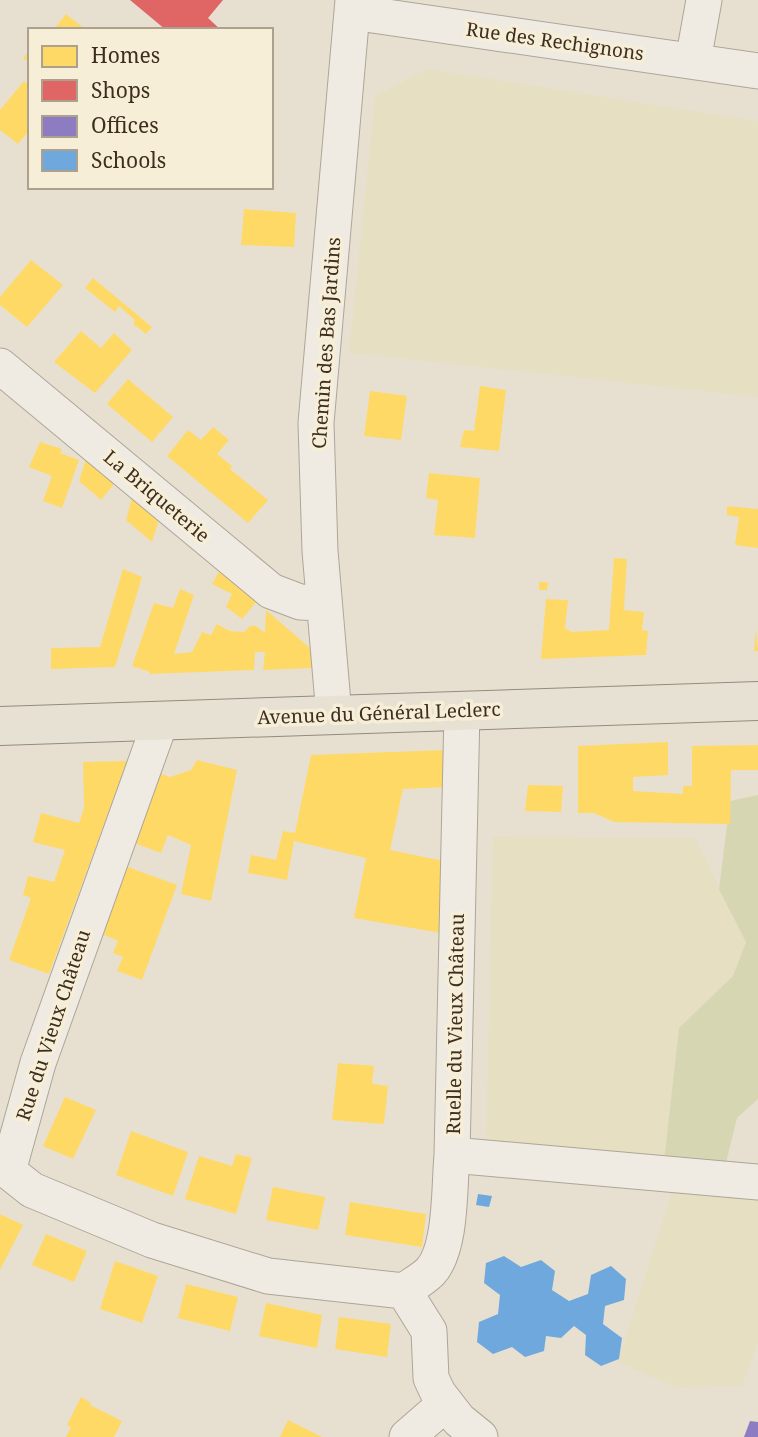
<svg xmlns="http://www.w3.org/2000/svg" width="758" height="1437" font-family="'Noto Serif',serif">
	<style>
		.farmland { fill: #e6dfc1 }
		.green { fill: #d6d7b2 }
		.homes { fill: #ffd966 }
		.shops { fill: #e06666 }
		.offices { fill: #8e7cc3 }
		.schools { fill: #6fa8dc }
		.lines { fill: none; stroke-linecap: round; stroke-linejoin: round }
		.minor-casing { stroke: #ada598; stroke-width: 37 }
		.major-casing { stroke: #928b7f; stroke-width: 40 }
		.minor { stroke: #efebe2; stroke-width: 35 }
		.major { stroke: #e7e1d3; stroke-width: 38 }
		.labels { text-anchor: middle; stroke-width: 7; stroke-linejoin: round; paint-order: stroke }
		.street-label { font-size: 19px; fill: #3d2e1f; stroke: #f7eed7 }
	</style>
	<rect width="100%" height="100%" fill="#e7e0d0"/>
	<path class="farmland" d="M427,69l331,52v276l-409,-44 26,-256z
		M493,836l202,2 51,104 -13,34 -54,52 -15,134 -178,-15z
		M673,1188l85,9v145l-16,44 -65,2 -59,-26z"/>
	<path class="green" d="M758,795v304l-21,19 -12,49 -61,-5 15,-134 54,-52 13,-34 -27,-53 11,-88z"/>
	<path class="homes" d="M66,14l20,16h-33z
		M30,50v14l-7,-6z
		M24,81l6,5v44l-12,14 -18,-14v-20z
		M244,209l52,4 -2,34 -53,-2z
		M31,260l32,25 -36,42 -27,-22v-8z
		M93,278l59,49 -6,7 -13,-10 2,-4 -16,-14 -4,6 -30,-24z
		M81,331l20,17 13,-15 18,17 -37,43 -41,-31z
		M128,379l45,38 -21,25 -45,-38z
		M480,386l26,4 -7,61 -39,-4 4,-17 10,1z
		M370,391l37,5 -6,44 -37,-4z
		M213,427l16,13 -12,14 15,12 -2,3 38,31 -20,23 -81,-67 21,-26 13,10z
		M40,442l22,7 -2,4 19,7 -17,48 -19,-7 9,-25 -23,-9z
		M86,459l29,24 -14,17 -22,-19z
		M429,473l51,5 -5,60 -41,-3 4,-35 -12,-2z
		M132,498l27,22 -7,22 -26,-22z
		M727,506l31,3v39l-23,-3 4,-28 -12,-2z
		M614,558l13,1 -3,51 20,2 -2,18 6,1 -2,24 -105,4 5,-60 22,1 -3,28 7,4 37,-2z
		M123,569l19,8 -27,90 -64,2v-21l49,-1z
		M220,570l37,31 -15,18 -16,-12 6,-13 -20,-10z
		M539,582h9l-1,8h-8z
		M180,589l14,6 -20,59 18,-2 10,-20 9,3 6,-11 13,7 14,1 6,-6h6l9,7 1,-23 45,39 1,19 -49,2 2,-18h-10l-1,18 -105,4 1,-2 -18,-6 22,-63 19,5z
		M756,629l2,22h-4z
		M668,742v33l-35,2v14l50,3v-8h9v-40l66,-1v25h-27l-1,54 -116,-2 -20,-9h-16v-67z
		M446,750l1,37 -44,2 -13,61 54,11 -3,72 -87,-15 12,-60 -72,-17 -7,39 -39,-7 3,-18 25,5 7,-29 12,2 16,-78z
		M197,760l40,10 -26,131 -30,-7 10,-49 -23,-10 -7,18 -27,-10 25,-70 11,4 21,-7z
		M127,761l-78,213 -40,-14 22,-62 -8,-3 5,-19 26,6 11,-32 -32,-8 8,-29 38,10 5,-15 -1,-46z
		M528,785l35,1 -2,26 -36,-1z
		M125,866l52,19 -35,95 -25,-9 6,-14 -10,-4 5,-12 -18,-8z
		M338,1063l36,3 -2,18 16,2 -4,38 -52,-4z
		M65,1097l31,13 -23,49 -30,-13z
		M131,1131l57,21 -15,44 -57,-21z
		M236,1154l16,4 -16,56 -51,-15 14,-43 33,10z
		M273,1187l52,10 -7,33 -52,-10z
		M350,1202l76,12 -4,33 -77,-12z
		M0,1214l23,11 -23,45z
		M46,1234l41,17 -13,31 -42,-17z
		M115,1261l43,15 -16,47 -42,-14z
		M186,1284l52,13 -8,34 -52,-13z
		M266,1303l56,12 -5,33 -58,-12z
		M339,1317l52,7 -4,33 -52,-8z
		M81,1397l10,6 -1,2 32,16 -8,16h-48l5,-10 -4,-2z
		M288,1420l34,17h-42z"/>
	<path class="shops" d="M130,0h93l-15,18 13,12h-55z"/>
	<path class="offices" d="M750,1421l8,1v15h-14z"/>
	<path class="schools" d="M478,1194l14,2 -3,11 -13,-2z
		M504,1256l17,11 20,-7 14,11 -3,19 17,11 19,-7 3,-19 20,-9 15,13 -2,21 -19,6 -2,18 19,14 -3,21 -18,7 -16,-11 1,-20 -12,-9 -13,12 -15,-2 -2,15 -19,6 -13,-10 -19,7 -16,-12 2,-20 19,-8 2,-19 -16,-12 2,-20z"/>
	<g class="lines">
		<g class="minor-casing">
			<path id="minor" d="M352,12l406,59
				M693,61l11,-61
				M0,366l271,225 29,11 23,1
				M334,715l-14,-164 -4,-128 37,-423
				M161,720l-123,343 -30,108 24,19 120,50 116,36 136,15 25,40 2,47 7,15 21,27 21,17
				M452,1155l306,27
				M404,1291c8,-6 19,-12 26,-19 22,-23 19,-86 22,-117l10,-444
				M407,1437l38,-33"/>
		</g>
		<g class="major-casing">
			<path id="major" d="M0,726l758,-25"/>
		</g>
		<use href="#minor" class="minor"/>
		<use href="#major" class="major"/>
	</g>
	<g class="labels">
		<g class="street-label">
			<text transform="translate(555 41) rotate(8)" y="7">Rue des Rechignons</text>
			<text transform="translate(326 343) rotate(-86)" y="7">Chemin des Bas Jardins</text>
			<text transform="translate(157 496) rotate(40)" y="7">La Briqueterie</text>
			<text transform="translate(379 713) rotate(-2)" y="7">Avenue du Général Leclerc</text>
			<text transform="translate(455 1024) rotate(-89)" y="7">Ruelle du Vieux Château</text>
			<text transform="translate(53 1025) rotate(-72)" y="7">Rue du Vieux Château</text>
		</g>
	</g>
	<rect x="28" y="28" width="245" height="161" fill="#f7eed7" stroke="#ada18d" stroke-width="2"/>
	<rect x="42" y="46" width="35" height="21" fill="#ffd966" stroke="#ada18d" stroke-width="2"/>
	<text x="91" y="63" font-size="21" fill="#3d2e1f">Homes</text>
	<rect x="42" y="80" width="35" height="21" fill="#e06666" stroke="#ada18d" stroke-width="2"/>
	<text x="91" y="98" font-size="21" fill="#3d2e1f">Shops</text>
	<rect x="42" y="116" width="35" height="21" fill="#8e7cc3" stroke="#ada18d" stroke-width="2"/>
	<text x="91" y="133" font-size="21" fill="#3d2e1f">Offices</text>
	<rect x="42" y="150" width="35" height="21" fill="#6fa8dc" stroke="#ada18d" stroke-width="2"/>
	<text x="91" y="168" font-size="21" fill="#3d2e1f">Schools</text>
</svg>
